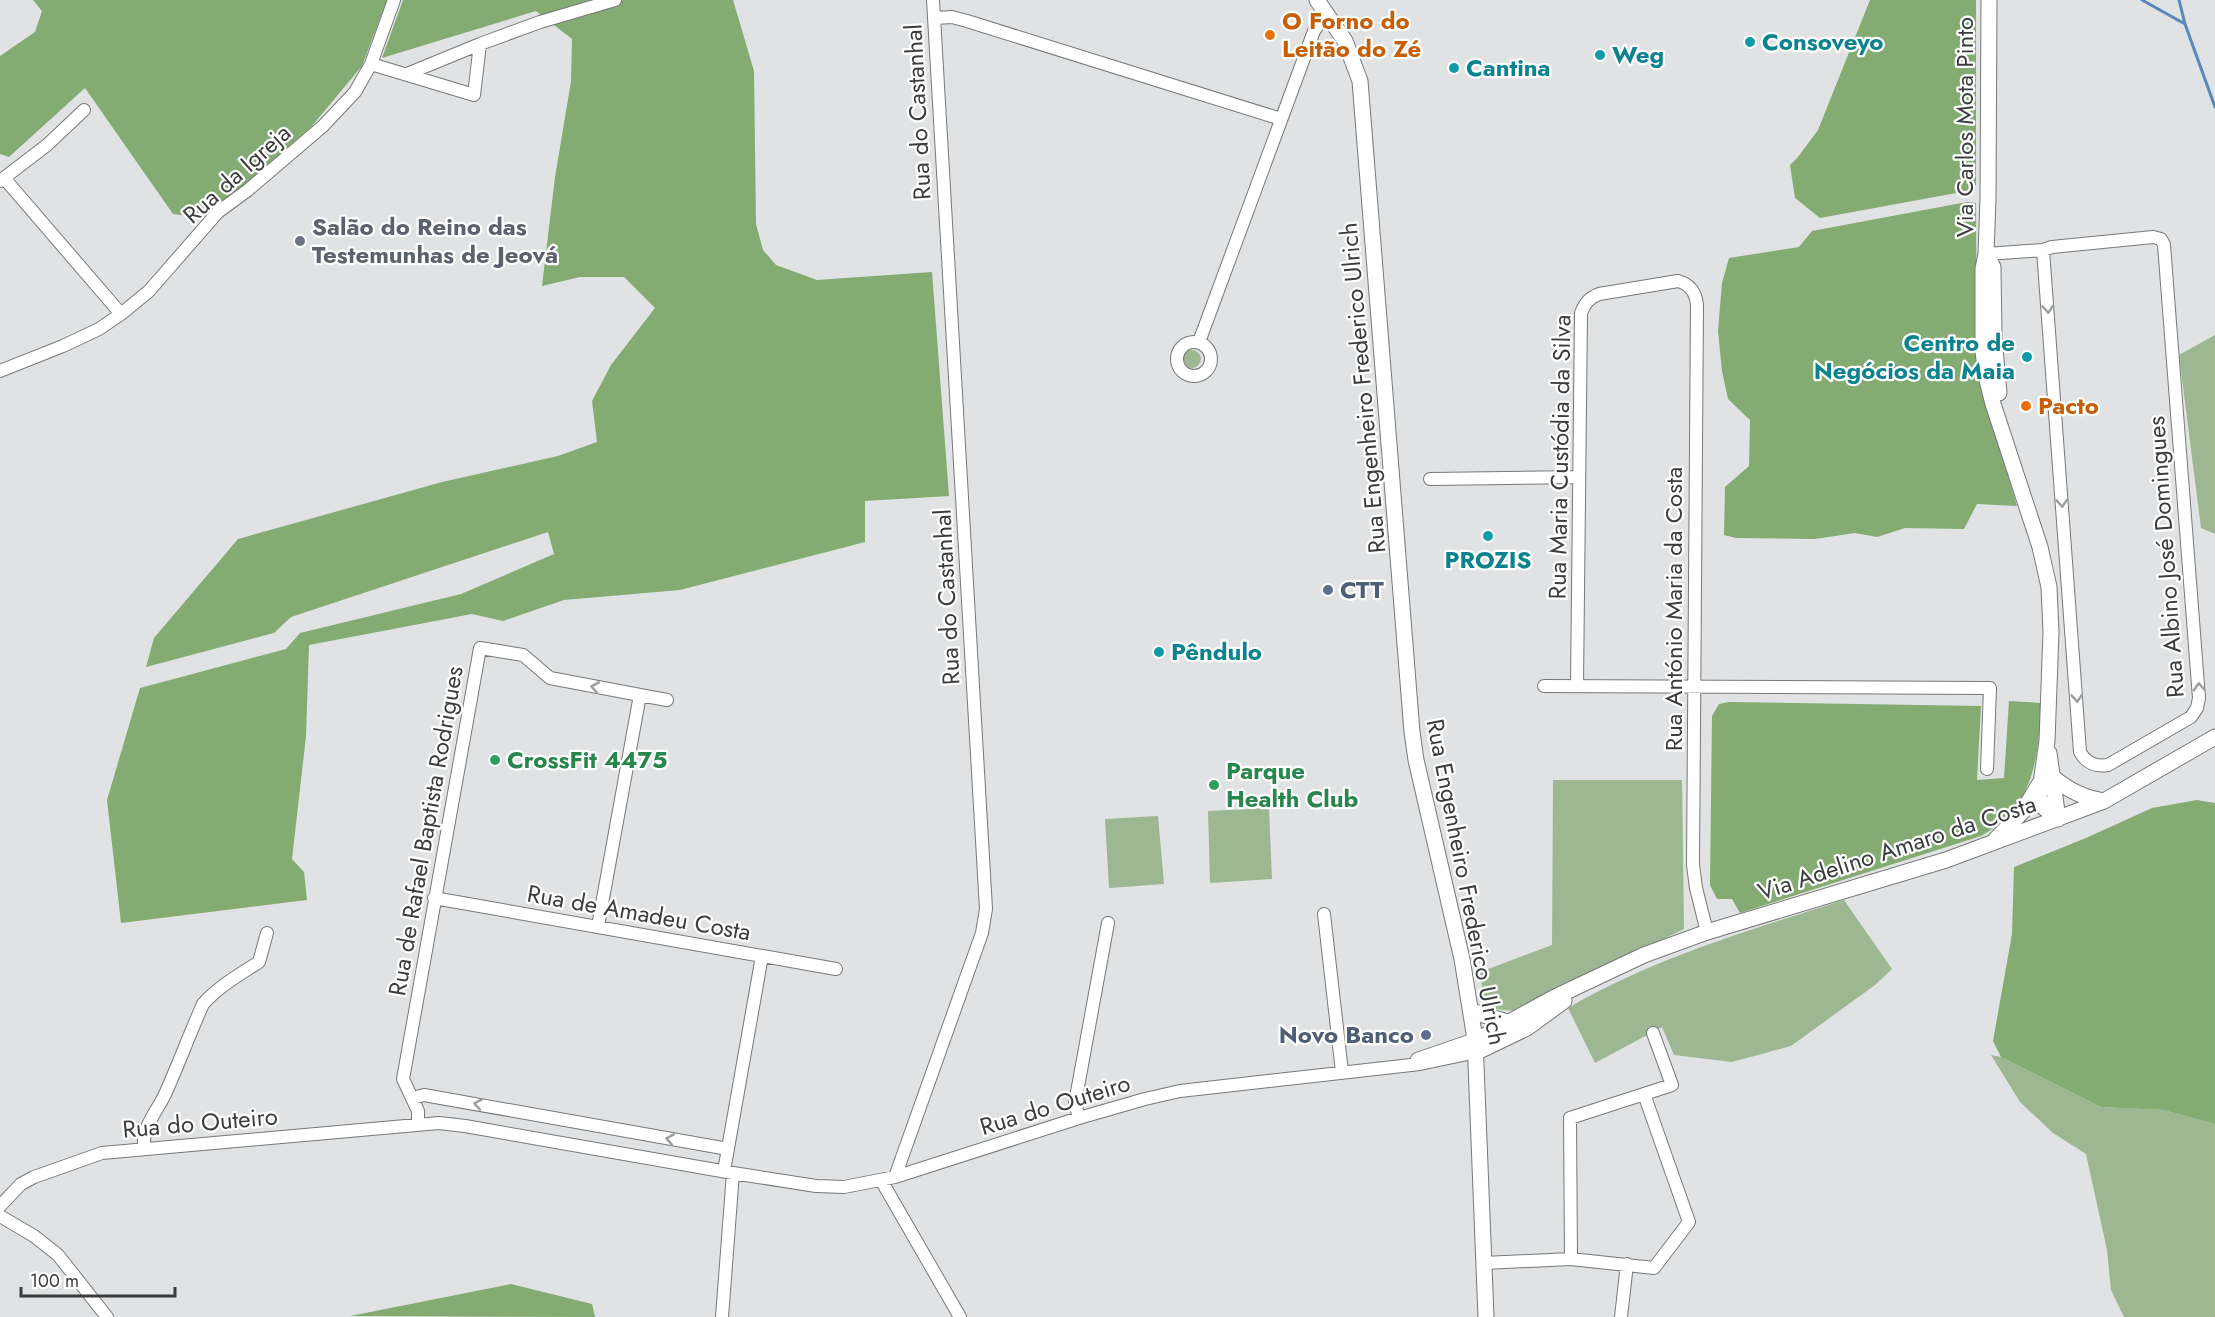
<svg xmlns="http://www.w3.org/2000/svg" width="2215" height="1317" font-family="Jost,sans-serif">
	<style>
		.green { fill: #9eb793 }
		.forest { fill: #83ab72 }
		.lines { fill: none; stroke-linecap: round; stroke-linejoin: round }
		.stream { stroke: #5988ba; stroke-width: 3 }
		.minor-casing { stroke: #767879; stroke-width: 14 }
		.major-casing { stroke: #767879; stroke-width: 17 }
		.minor { stroke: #fff; stroke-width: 12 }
		.major { stroke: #fff; stroke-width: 15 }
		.oneway { stroke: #9d9e9e }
		.food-dot { fill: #e8710a; stroke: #fff; stroke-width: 2 }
		.culture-dot { fill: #0f9aa8; stroke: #fff; stroke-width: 2 }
		.worship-dot { fill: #6b7280; stroke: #fff; stroke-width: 2 }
		.service-dot { fill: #5c6f8a; stroke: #fff; stroke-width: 2 }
		.leisure-dot { fill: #2e9e5b; stroke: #fff; stroke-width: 2 }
		.labels { text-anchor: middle; stroke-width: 4.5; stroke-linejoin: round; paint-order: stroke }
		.food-label { font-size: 24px; font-weight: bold; fill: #c56008; stroke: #fff; text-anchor: start }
		.culture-label { font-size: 24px; font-weight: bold; fill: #0d838f; stroke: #fff; text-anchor: start }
		.street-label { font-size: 24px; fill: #3b3c3d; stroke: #fff }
		.worship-label { font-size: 24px; font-weight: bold; fill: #5b616d; stroke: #fff; text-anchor: start }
		.service-label { font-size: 24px; font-weight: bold; fill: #4e5e75; stroke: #fff; text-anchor: start }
		.leisure-label { font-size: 24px; font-weight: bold; fill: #27864d; stroke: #fff; text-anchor: start }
	</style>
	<rect width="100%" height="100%" fill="#e0e2e3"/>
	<path class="green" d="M2215,335v199l-14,-6 -22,-173z
		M1183 359a9 9 0 1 1 18 0a9 9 0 1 1-18 0Z
		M1553,780h129l2,149 -170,82 -18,-2 -13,-15 -3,-22 72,-27z
		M1269,808l3,71 -62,4 -2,-72z
		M1158,816l6,68 -55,4 -4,-69z
		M1844,900l48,69 -17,16 -84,61 -59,16 -58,-7 -12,-28 -67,36 -27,-55c86,-50 182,-78 276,-108z
		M1991,1055l10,2 100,50 62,3 52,14v193h-91l-13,-27 -4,-40 -21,-96 -33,-21 -33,-31z"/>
	<path class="forest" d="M33,0h354l-25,66 -51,61 -105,91 -33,-4 -88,-126 -76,69 -9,-3v-98l35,-24 7,-21z
		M403,0h330l21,71 2,153 7,26 13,15 41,15 115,-8 17,224 -84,5v41l-185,48 -116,10 -61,21 -31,-7 -163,31 -3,91 -14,123 12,13 3,28 -186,23 -14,-123 33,-112 146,-39 14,-16 161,-39 93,-40 -6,-22 -257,85 -17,16 -128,34 8,-29 84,-99 204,-57 116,-26 39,-14 -5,-41 19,-36 44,-57 -31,-31h-44l-38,9 13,-109 16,-96 1,-42 -36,-28 -154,47z
		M1870,0h106v185l-9,6 -147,27 -25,-20 -5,-33 8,-8 20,-27z
		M1967,202l9,1 1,167 40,136 -40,-2 -13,25 -59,-1 -28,9 -22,-4 -40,6 -79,-1 -12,-3 1,-48 24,-21 1,-46 -22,-21 -6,-28 -4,-40 4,-48 7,-25 70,-11 13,-16z
		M2009,701l32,2c-3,56 -6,102 -60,133l-241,77 -8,-14h-15l-7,-14 2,-169 7,-12 10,-2 252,4 -4,74 27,-2z
		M2197,800l18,3v321l-52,-14 -62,-3 -100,-50 -8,-16 19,-107 2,-67 72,-29 66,-30z
		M511,1284l81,20 3,13 -245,-1z"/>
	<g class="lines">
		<path class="stream" d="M2142,0l43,24 30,83
			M2179,0l6,24"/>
		<g class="minor-casing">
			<path id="minor" d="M934,18l18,-1 15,4 314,98
				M371,64l103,31 6,-51
				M407,74l73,-30 60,-22 75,-22
				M4,178l117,136
				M0,181l47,-36 37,-35
				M1986,254l57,-4 9,-3 101,-10 8,2 3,6 35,453 -2,10 -6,9 -83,48c-12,2 -22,-2 -28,-13l-37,-502
				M1177 359a17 17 0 1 1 34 0a17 17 0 1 1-34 0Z
				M1199,342l115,-311 12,-18
				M0,371l63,-25 36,-17 22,-15 28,-23 69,-79 30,-22 75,-64 32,-34 16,-28 23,-64
				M1430,479l149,-2
				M1577,685l4,-372c4,-10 8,-15 18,-19l79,-13c12,3 18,12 19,24l-4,560 3,23 11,44
				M1544,686l446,2 -3,81
				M434,898l402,71
				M1324,914l18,158
				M598,926l42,-231 27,5
				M1417,1059l58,-20
				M412,1098l12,-3 304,54
				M1079,1118l-4,-15 33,-180
				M418,1124v-13l-15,-32 77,-431 43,7 27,23 90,17
				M144,1148c-2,-23 14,-37 22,-56 13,-29 24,-59 37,-88 16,-18 36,-29 56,-42l8,-29
				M724,1171l38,-215
				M895,1177l87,-244 4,-24 -53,-909
				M881,1180l79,137
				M0,1206l21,-22 13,-7 68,-24 337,-30 26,3 268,47 83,13 28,1 51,-10 184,-59 66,-19 35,-8 240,-27 57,-12
				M0,1216l34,20 24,19 49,62
				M1571,1259l-1,-141 102,-33 -19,-52
				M1483,1263l88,-4 83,9 35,-46 -45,-128
				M722,1317l11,-144
				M1621,1317l6,-53"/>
		</g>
		<g class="major-casing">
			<path id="major" d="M1317,0l28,41 15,40 52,651 4,28 46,199 13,80 11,278
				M1989,0l-1,198 -2,56 -3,15v82l3,25 7,28 47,143 9,40 2,45 -4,109 -8,56 4,10 15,12
				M1986,254l7,13 1,70 5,56
				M2049,753l9,66
				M2054,778c15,13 30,20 50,23
				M1996,839l27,-28 17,-28
				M1471,1011l36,11
				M1475,1039l9,-3 71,-39 89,-42 63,-23 239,-72 158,-59 111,-64
				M1477,1052l50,-24 37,-27"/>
		</g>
		<use href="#minor" class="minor"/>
		<use href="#major" class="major"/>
	</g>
	<defs><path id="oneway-chevron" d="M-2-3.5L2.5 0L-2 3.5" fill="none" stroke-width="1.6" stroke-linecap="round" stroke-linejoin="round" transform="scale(1.5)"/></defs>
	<g class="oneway">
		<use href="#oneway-chevron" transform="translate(2048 309) rotate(86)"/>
		<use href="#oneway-chevron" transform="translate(2062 503) rotate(86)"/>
		<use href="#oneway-chevron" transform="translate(595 687) rotate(-170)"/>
		<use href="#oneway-chevron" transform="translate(2199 687) rotate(-92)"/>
		<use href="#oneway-chevron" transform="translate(2077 698) rotate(86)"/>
		<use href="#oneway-chevron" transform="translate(478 1104) rotate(-170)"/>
		<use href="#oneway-chevron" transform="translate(670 1139) rotate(-170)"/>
	</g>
	<g class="food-dot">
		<circle cx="1270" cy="35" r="6"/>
		<circle cx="2026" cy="406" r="6"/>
	</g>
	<g class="culture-dot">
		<circle cx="1750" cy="42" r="6"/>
		<circle cx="1600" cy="55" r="6"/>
		<circle cx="1454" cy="68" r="6"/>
		<circle cx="2027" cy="357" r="6"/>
		<circle cx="1488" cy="536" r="6"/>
		<circle cx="1159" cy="652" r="6"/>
	</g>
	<circle class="worship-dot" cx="300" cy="241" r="6"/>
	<g class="service-dot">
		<circle cx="1328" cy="590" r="6"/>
		<circle cx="1426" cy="1035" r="6"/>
	</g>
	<g class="leisure-dot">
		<circle cx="495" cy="760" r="6"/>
		<circle cx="1214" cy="785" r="6"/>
	</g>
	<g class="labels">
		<g class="food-label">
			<text x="1282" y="29">O Forno do<tspan x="1282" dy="28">Leitão do Zé</tspan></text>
			<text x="2038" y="414">Pacto</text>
		</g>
		<g class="culture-label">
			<text x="1762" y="50">Consoveyo</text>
			<text x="1612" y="63">Weg</text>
			<text x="1466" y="76">Cantina</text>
			<text x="2015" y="351" text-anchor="end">Centro de<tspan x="2015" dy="28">Negócios da Maia</tspan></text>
			<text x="1488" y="568" text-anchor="middle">PROZIS</text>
			<text x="1171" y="660">Pêndulo</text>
		</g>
		<g class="street-label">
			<text transform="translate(918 112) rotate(-93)" y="8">Rua do Castanhal</text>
			<text transform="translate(1965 127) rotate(-90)" y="8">Via Carlos Mota Pinto</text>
			<text transform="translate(237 174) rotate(-42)" y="8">Rua da Igreja</text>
			<text transform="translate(1363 388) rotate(-95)" y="8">Rua Engenheiro Frederico Ulrich</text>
			<text transform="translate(1560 457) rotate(-89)" y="8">Rua Maria Custódia da Silva</text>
			<text transform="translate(2166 557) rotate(-94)" y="8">Rua Albino José Domingues</text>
			<text transform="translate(947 597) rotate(-93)" y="8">Rua do Castanhal</text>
			<text transform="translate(1674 609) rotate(-90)" y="8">Rua António Maria da Costa</text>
			<text transform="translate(426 831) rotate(-80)" y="8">Rua de Rafael Baptista Rodrigues</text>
			<text transform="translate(1897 848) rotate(-18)" y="8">Via Adelino Amaro da Costa</text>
			<text transform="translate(1466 882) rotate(79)" y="8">Rua Engenheiro Frederico Ulrich</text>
			<text transform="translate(639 913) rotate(10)" y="8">Rua de Amadeu Costa</text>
			<text transform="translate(1055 1105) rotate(-17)" y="8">Rua do Outeiro</text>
			<text transform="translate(200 1123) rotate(-5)" y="8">Rua do Outeiro</text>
		</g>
		<g class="worship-label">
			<text x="312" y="235">Salão do Reino das<tspan x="312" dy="28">Testemunhas de Jeová</tspan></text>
		</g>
		<g class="service-label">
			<text x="1340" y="598">CTT</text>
			<text x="1414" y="1043" text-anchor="end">Novo Banco</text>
		</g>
		<g class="leisure-label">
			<text x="507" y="768">CrossFit 4475</text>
			<text x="1226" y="779">Parque<tspan x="1226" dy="28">Health Club</tspan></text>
		</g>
	</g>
	<path d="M21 1287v9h154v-9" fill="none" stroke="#3b3c3d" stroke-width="3"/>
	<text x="30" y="1287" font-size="18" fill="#3b3c3d" stroke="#ffffff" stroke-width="4.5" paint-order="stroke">100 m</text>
</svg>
